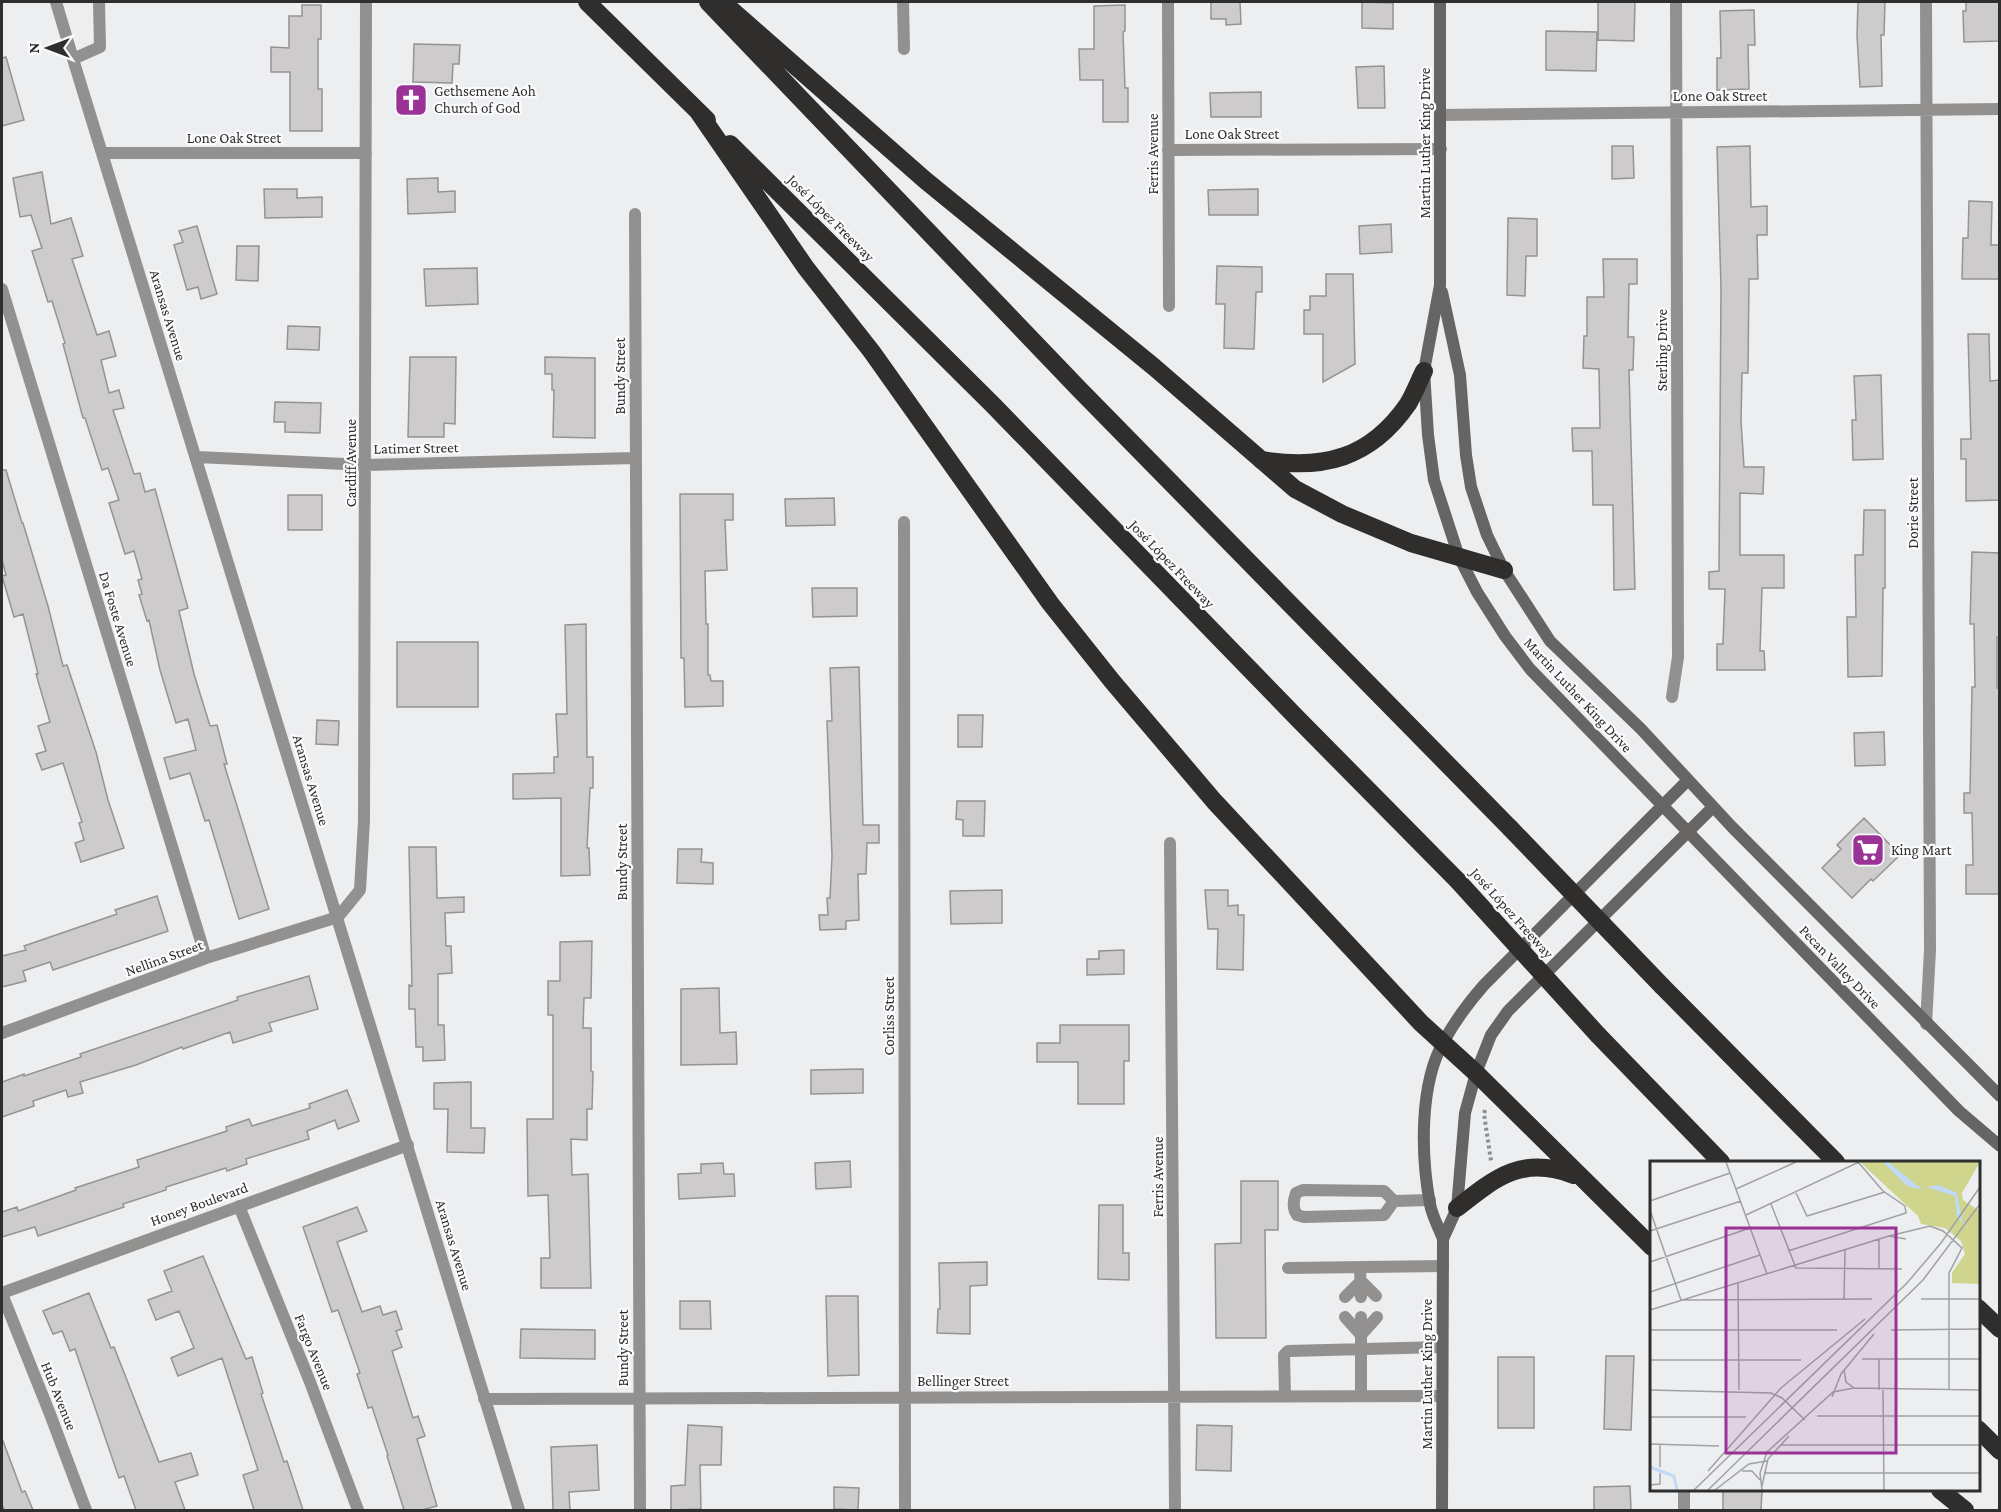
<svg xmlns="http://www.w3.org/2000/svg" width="2001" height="1512" font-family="'Crimson Pro',serif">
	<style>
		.building { fill: #cdcbcb; stroke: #959394; stroke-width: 1.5 }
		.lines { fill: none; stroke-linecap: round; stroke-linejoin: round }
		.path { stroke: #8c8d8f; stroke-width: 4; stroke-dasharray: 3 3; stroke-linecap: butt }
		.service { stroke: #929190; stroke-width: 12 }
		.minor { stroke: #929190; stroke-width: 12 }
		.secondary { stroke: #666564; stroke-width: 12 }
		.motorway { stroke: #2f2e2c; stroke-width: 18 }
		.motorway-bridge { stroke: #2f2e2c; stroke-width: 18 }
		.labels { text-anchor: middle; stroke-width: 4.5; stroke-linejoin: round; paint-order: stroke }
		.poi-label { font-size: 15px; fill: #2e2e2f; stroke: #fafbfd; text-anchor: start }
		.street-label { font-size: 15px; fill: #2e2e2f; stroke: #fafbfd }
		.inset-river { fill: none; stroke: #c0d9f7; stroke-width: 3 }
		.inset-road { fill: none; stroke: #a0a1a3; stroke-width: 1.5 }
		.view { fill: #9b3397; fill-opacity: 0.15; stroke: #9b3397; stroke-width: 3 }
		.inset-edge { fill: none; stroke: #2e2e2f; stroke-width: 3 }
	</style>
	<rect width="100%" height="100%" fill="#eceef0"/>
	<path class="building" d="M1211,2h29l1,22 -15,1v-6h-15z
		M1362,2l31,1v26l-31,-1z
		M1598,2h37l-1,39 -36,-1z
		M1858,2h27l-1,33h-3l1,51 -22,1 -3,-52z
		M1966,2h34v39l-36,1 -1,-31h3z
		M302,5h19v34h-3v50h4v42h-32v-59h-19v-25l18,1v-32h13z
		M1125,5v26l-2,1 2,56h3v34h-25v-42h-23l-1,-31h15v-43z
		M1754,10l1,35h-7l1,44 -32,1v-32h4l-1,-47z
		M1546,31l51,1 -1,39 -50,-1z
		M414,44l46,1 -1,19h-6l-1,19 -39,-1z
		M6,57l18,63 -22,6v-68z
		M1384,66l1,42h-27l-2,-41z
		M1261,92v25h-50l-1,-24z
		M1612,146h21l1,32 -22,1z
		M1750,146l1,61 16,-1v29h-10l1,44h-9l-1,94h-6l-1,48 3,46h20l-1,27 -23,-1v62h44v33h-22l-2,63h4l1,19h-48v-26h6l2,-55h-16v-17l10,-1 2,-283 -4,-141z
		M42,172l9,52 20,-6 12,38 -11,3 25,76 12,-4 7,25 -15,4 8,33 10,-3 5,18 -11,2 21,64 6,-1 5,19 10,-3 33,119 -9,3 15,63 16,52 7,-1 10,39h-3l45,145 -30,10 -30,-99 -4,1 -15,-48 -20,6 -6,-21 32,-8 -8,-31 -12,4 -16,-53 -11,-50 -2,1 -8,-26 3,-1 -4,-14 4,-1 -8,-28 -9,3 -16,-51 10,-3 -11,-32 -6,2 -17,-52h-2l-20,-74 2,-1 -13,-42 -4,1 -16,-51 10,-3 -11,-33 -11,2 -7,-39z
		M438,178v14l17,-1v21l-47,2 -1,-35z
		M264,189h33v9l25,-1v20l-57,1z
		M1258,189v26h-49l-1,-25z
		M1969,201l23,1 -1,43h9v34h-38l1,-41h5z
		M1508,218l29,1v37h-11l-1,40 -18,-1z
		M1391,224l1,28 -32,2 -1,-28z
		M197,226l20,68 -16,5 -3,-12 -11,3 -13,-45 9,-3 -4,-11z
		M237,246h22l-1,35 -22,-1z
		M1603,259h34v25h-8l-1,53h6l-1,33h-4l6,219 -21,1 -1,-85h-20l-1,-54h-19l-1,-23h28l-1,-59 -16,-1 1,-32h3v-39h17z
		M1217,266l45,1v25h-6l-2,57 -30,-1 1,-44h-9z
		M477,268l1,36 -52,2 -2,-37z
		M1326,274h27l2,90 -32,18v-48h-19v-24h6v-14h16z
		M288,326l32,1 -1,23 -32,-1z
		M1968,334h21l1,47 10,-1v120l-34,1v-42h-5v-20h10z
		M410,357h46l-1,67 -11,-1v14h-36z
		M545,357l50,1v80l-42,-1 1,-47h-2v-16h-7z
		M1881,375l2,84 -30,1 -1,-40h4l-2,-44z
		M275,402l46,1 -1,30 -35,-1v-10h-11z
		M2,470h4l16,53h1l25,83 15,60 4,-1 29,87 12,48 16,48 -43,14 -6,-19 9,-3 -5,-17 3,-1 -19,-59 -21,7 -6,-16 10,-3 -8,-25 12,-4 -14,-48h2l-15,-60 -9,3 -12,-41 4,-1 -4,-15z
		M680,494h53v26h-8l2,50 -22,1 1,53h2v51h2l1,6h12v25l-38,1 -1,-49h-3z
		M288,495h34v35h-34z
		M834,498l1,27 -49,1 -1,-27z
		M1864,510h21v78h-2l-1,88 -34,1 -1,-60h9l-1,-62h8z
		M1972,552l28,1v84h-3v51h3v206h-34v-29h7l-1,-52h-8v-20h6l2,-106h3l-1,-63h-4z
		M812,588h45v28l-44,1z
		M586,624l1,133h6v31h-3l-3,60h2l1,27 -29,1v-78l-48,1v-25l41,-1v-16h4l-2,-43h11l-2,-89z
		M397,642h81v65h-81z
		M859,667l4,158h16v18h-12l-1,31h-8l1,46 -13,1v8l-26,1 -1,-15h9l-1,-17h3l2,-42 -5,-135h5l-2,-53z
		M958,715h25l-1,32h-24z
		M317,720l22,1 -1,24 -22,-1z
		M1884,732l1,33 -30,1 -1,-33z
		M957,801h28l-1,35h-21v-16l-7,-1z
		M1864,818l36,37 -27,26 -2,-2 -19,19 -30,-30 19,-19 -4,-4z
		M409,847h27l1,51 27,-1v15l-19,1 1,33h5l1,27 -14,1v51h6l1,35 -22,1v-14h-7l-1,-38h-6v-24l3,1z
		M678,849h24l-1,13 12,1v21l-36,-1z
		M1002,890v33l-51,1 -1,-33z
		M1205,890h23v16l10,-1v10h6l-1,55 -26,-1 1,-40h-10z
		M157,896l11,35 -115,39 -3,-8 -27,9 3,10 -24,6v-31l24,-6 -2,-4 93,-32 -2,-4z
		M592,941l-1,57h-7l-1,30h8v43l2,1 -1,37h-5v31l-16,-1 1,36 16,-1 3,114h-50v-30h9l-2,-63 -20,1 -1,-77h26v-104h-5v-34h12v-39z
		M1124,950v24l-37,1v-16h12v-8z
		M309,976l9,33 -49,14 3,8 -39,12 -3,-11 -47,17 -1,-2 -46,18 -56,17 3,11 -15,4 -2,-7 -33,11 1,5 -32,11v-35l22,-8v2l57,-19 -1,-3 158,-54 -1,-3z
		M719,988l1,45 16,-1 1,32 -56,1v-76z
		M1060,1025h69v36h-5v43h-46v-42h-41v-19h23z
		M863,1069v24l-52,1v-24z
		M471,1082v46h14l-1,25 -37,-1 1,-43h-14v-26z
		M347,1090l12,31 -21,8 -3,-9 -28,11 2,8 -63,20 1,5 -20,7 -1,-3 -60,19v3l-43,14 1,3 -86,29 -3,-9 -33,10v-25l15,-5 1,4 58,-21 -1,-2 64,-21 -2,-7 90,-29 -1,-4 23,-8 3,7 58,-18 -1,-4z
		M850,1161l1,26 -35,2 -1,-26z
		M723,1163l1,11h10l1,22 -56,3 -1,-25 23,-1v-9z
		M1241,1181h37v49h-13l1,108h-50l-1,-94 26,-1z
		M1099,1205h24v48h6v27l-31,-1z
		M357,1207l10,24 -30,11 25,70 18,-6 3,9 13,-4 6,18 -6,2 6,16 -10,4 21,67 5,-2 7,20 -8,3 20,67 -15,4h-18l-17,-54 1,-1 -16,-48 -4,1 -11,-34 3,-1 -22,-63 -6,2 -29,-85z
		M203,1256l43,103 6,-2 11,36 -2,1 23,68 3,-1 16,49h-49l-11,-35 15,-5 -36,-112 -44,18 -7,-18 23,-10 -15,-37 -23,9 -8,-20 24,-9 -8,-20z
		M987,1262v23l-17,1v48l-33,-1 1,-24h2l-1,-46z
		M89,1293l22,55 3,-1 45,115 32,-9 7,22 -23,7 10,28h-49l-12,-34 -5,2 -44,-129 -5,2 -8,-20 -9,3 -10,-23z
		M826,1296h32l1,79 -31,1z
		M680,1301h30l1,28h-31z
		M521,1329l74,1v29l-75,-1z
		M1606,1356h28l-3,74 -27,-1z
		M1498,1357h36v71h-36z
		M688,1425l34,2 -1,38h-21l1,44 -30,1v-24l14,-1z
		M1197,1425l35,1 -1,45 -35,-1z
		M2,1441h1l19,51 3,-1 8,19h-29l-2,-6z
		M597,1445l2,45 -30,2 1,18h-17l-2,-63z
		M1630,1486l1,24h-37v-23z
		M834,1487l25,1 -1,22 -24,-1z
		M1723,1490h39l-1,20h-38z"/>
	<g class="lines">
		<path class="path" d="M1485,1110l-1,4 7,47"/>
		<path class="service" d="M1394,1201l-10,14 -80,2 -7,-2c-5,-7 -4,-14 -1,-22l7,-3 81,1 10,10 36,-1
			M1360,1267l1,30
			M1288,1268l155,-2
			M1361,1281l15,15
			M1345,1297l16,-16
			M1345,1317l16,18
			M1361,1317v78
			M1361,1335l16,-18
			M1285,1395l-1,-40 4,-4 154,-4"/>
		<path class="minor" d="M56,2l17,57 27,-12 -1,-45
			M903,2l1,47
			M1168,2l1,304
			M1926,2l4,948 -4,74
			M73,59l446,1451
			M1440,115l560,-6
			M1168,150l273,-1
			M102,153h264
			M635,214l5,1296
			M2,289l204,669
			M197,457l169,8 269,-7
			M904,522l1,988
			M1672,697l6,-40 -2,-655
			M1170,843l5,667
			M2,1033l204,-75 132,-41 22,-27 4,-69 2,-819
			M239,1206l71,176 48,128
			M2,1293l406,-148
			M2,1294l48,120 36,96
			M484,1399l958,-3
			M1684,1510v-20"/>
		<path class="secondary" d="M1440,2v283l-16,86 4,64 6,45 25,77 18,35 28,44 25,33 429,442 41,35
			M1442,292l18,83 6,80 5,32 16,48 17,35 46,71 91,88 91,98 268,269
			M1443,1239l14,-31 8,-95 11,-40 15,-38 17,-24 205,-204
			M1442,1510l1,-271c-4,-11 -11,-23 -13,-35 -9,-48 -11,-120 14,-163 11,-20 25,-39 40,-56l204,-205"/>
		<path class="motorway" d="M587,2l120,118
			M708,2l372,388 430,438
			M727,6l198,174 229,187 141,122 47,25 69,29 93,27
			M699,113l107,155 66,84 178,251 62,78 102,120 207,222 55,50 176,174
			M730,144l263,261 306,315 159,161
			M1261,460c62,10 109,-1 147,-56 6,-10 11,-23 16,-33
			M1662,986l174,176
			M1598,1035l123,127
			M1457,1208c39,-31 66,-53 117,-33
			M1978,1308l22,21
			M1978,1429l22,22
			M1940,1490l25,20"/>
		<path class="motorway-bridge" d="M1510,828l152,158
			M1458,881l140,154"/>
	</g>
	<defs>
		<g id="church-square" transform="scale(1.725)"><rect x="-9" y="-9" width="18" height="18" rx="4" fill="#9b3397" stroke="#fafbfd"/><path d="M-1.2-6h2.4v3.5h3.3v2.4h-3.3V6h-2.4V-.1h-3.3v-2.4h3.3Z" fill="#fff"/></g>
		<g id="supermarket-square" transform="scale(1.725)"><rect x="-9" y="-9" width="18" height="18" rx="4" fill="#9b3397" stroke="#fafbfd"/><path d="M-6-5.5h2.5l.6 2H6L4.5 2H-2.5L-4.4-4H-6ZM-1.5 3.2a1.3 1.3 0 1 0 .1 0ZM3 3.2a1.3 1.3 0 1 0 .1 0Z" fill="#fff"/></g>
	</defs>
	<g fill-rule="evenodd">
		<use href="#church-square" x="411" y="100"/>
		<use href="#supermarket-square" x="1868" y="850"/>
	</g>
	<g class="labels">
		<g class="poi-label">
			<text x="434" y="96">Gethsemene Aoh<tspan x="434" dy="17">Church of God</tspan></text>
			<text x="1891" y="855">King Mart</text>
		</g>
		<g class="street-label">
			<text x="1720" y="101">Lone Oak Street</text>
			<text x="1232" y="139">Lone Oak Street</text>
			<text x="234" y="143">Lone Oak Street</text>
			<text transform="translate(1425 143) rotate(-90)" y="5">Martin Luther King Drive</text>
			<text transform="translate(1153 154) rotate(-90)" y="5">Ferris Avenue</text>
			<text transform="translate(831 218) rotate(45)" y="5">José López Freeway</text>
			<text transform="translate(168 315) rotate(73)" y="5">Aransas Avenue</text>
			<text transform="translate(1662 350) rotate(-90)" y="5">Sterling Drive</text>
			<text transform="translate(620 376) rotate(-90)" y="5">Bundy Street</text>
			<text transform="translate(416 448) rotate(-1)" y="5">Latimer Street</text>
			<text transform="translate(351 463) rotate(-90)" y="5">Cardiff Avenue</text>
			<text transform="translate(1913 513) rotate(-90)" y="5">Dorie Street</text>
			<text transform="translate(1172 564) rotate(46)" y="5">José López Freeway</text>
			<text transform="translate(118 619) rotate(73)" y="5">Da Foste Avenue</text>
			<text transform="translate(1578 695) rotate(47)" y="5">Martin Luther King Drive</text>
			<text transform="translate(311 780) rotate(73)" y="5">Aransas Avenue</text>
			<text transform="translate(622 862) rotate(-90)" y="5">Bundy Street</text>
			<text transform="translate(1512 913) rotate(48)" y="5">José López Freeway</text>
			<text transform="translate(164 958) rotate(-20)" y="5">Nellina Street</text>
			<text transform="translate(1840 967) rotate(46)" y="5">Pecan Valley Drive</text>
			<text transform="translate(889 1016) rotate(-90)" y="5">Corliss Street</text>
			<text transform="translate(1158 1177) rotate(-90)" y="5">Ferris Avenue</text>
			<text transform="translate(199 1204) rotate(-20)" y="5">Honey Boulevard</text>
			<text transform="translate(454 1245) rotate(73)" y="5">Aransas Avenue</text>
			<text transform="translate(623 1348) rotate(-90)" y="5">Bundy Street</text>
			<text transform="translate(314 1352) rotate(68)" y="5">Fargo Avenue</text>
			<text transform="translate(1427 1374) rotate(-90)" y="5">Martin Luther King Drive</text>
			<text x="963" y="1386">Bellinger Street</text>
			<text transform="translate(59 1396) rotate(68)" y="5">Hub Avenue</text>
		</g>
	</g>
	<g transform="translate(1650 1161)">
		<rect width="330" height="330" fill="#eceef0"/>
		<path d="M210,1h120l-18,31 1,7 17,11v73l-28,-1v-10l13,-19 -4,-13 -16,-13 -24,-4 -3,-8z" fill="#cfd58c"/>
		<path d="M233,1h5l35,28 -16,-4zM288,24l19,8 5,27 7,9 -12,-12 -2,-21 -29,-9z" fill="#c0d9f7"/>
		<path class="inset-river" d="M0,306l24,9 3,14"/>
		<path class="inset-road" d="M76,1l41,112M86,28l60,-27M146,32l11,23 78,-24M0,40l80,-28M121,43l25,64 106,1M0,49l31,90 191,-1M96,54l113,-53M0,70l91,-30M229,78v30M256,78l-17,-3 41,-10 13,5 19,17 -13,25v117M138,90l118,-38 -1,-7 -22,-15 -25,-29M0,101l100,-34M88,121l1,108M0,131l110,-37M194,138l1,-49M271,138h59M0,149l239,-74M0,169h187M241,169l89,-1M212,198h118M229,198v31M0,199h151M194,209l2,12 8,6M0,229l121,3 11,5 23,22M233,229l1,100M182,236l9,-23 33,-40M167,255h163M0,256h96M0,283l69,2M10,283v23M131,284h199M58,310l73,-83 84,-69M92,310h10l8,9M114,312h216M0,324l10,-1v-11M112,325l6,-27 21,-23M44,329l213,-207 34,-40 39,-56M58,329l215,-210 57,-76M65,329l34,-26 18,-3M112,329l-2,-17 7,-21 66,-60 21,-4 126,2"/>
		<path class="view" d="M76,67h170v225h-170z"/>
		<rect width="330" height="330" class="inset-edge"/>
	</g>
	<rect width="2001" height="1512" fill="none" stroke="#2e2e2f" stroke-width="6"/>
	<g transform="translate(48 48) rotate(270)" stroke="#fafbfd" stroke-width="4.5" paint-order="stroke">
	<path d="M0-4.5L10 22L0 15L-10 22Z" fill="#2e2e2f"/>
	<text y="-9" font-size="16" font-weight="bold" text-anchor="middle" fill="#2e2e2f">N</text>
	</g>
</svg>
